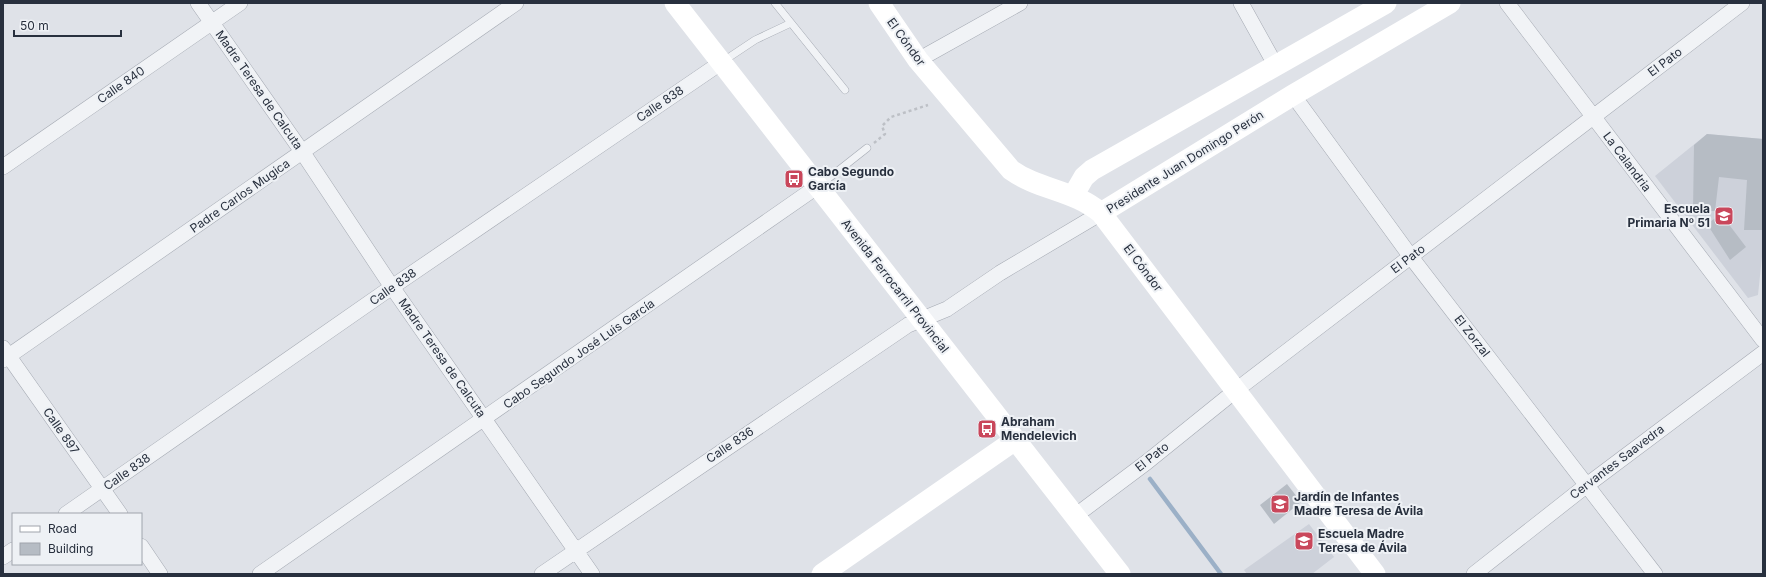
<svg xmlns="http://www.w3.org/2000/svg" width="1766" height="577" font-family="Inter,sans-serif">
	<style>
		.built { fill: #cdd1da }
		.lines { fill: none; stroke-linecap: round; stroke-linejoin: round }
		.stream { stroke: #9bb0c7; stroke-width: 4.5 }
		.building { fill: #b6bcc4 }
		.lane-casing { stroke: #a4a9b2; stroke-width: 8 }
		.street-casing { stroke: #a4a9b2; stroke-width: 16 }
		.path { stroke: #bdc0c6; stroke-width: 2.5; stroke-dasharray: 3 3; stroke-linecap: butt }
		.lane { stroke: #f1f3f6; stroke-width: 7 }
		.street { stroke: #f1f3f6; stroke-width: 15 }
		.secondary { stroke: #fff; stroke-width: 21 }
		.labels { text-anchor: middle; stroke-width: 4; stroke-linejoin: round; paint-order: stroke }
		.street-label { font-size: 12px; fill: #28303e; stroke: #eef1f5 }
		.poi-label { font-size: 12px; font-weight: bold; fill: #28303e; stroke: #eef1f5; text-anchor: start }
	</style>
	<rect width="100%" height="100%" fill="#dfe2e8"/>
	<path class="built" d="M1707,134l56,5v108l-5,48 -10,3 -93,-122z
		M1309,524l25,33 -22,17h-65l-3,-4z"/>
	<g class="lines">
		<path class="stream" d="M1150,479l71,95"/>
	</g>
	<path class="building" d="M1707,134l56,5v91h-19l3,-50 -28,-3 -4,34h-22l1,-66z
		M1721,214l25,33 -16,13 -23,-36z
		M1287,484l14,18 -27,22 -14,-19z"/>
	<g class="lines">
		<g class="lane-casing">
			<path id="lane" d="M775,3l70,87
				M722,62l33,-22 36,-17
				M820,185l47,-37"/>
		</g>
		<g class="street-casing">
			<path id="street" d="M198,3l105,150 89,134 200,287
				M1241,3l35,63
				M1507,3l256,337
				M918,60l102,-57
				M1293,95l118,162 244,317
				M3,167l237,-164
				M3,348l117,166
				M3,360l513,-357
				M66,514l326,-227 330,-225
				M1075,516l72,-54 88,-71 507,-388
				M141,546l19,28
				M3,557l10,-7
				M260,574l558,-388
				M542,574l366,-249 39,-16 53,-36 101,-60
				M1474,574l113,-89 176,-132"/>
		</g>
		<path class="path" d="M874,143l11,-9 -3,-8 9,-9 37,-12"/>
		<use href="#lane" class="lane"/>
		<use href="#street" class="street"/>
		<path class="secondary" d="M675,3l445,571
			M879,3l39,57 93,110c28,20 63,20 90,43l274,361
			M1073,196l11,-19 8,-7 294,-167
			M1101,213l192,-118 157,-92
			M822,574l193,-134"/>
	</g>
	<defs>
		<g id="bus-square" transform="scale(1)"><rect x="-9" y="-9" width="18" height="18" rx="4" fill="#c9475b" stroke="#eef1f5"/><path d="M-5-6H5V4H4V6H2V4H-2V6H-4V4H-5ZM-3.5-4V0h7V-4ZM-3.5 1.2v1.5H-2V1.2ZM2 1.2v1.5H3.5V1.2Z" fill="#fff"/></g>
		<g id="school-square" transform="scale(1)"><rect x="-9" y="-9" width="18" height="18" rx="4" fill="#c9475b" stroke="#eef1f5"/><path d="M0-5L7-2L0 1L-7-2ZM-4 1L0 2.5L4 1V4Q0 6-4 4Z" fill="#fff"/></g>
	</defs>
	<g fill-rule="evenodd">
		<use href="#bus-square" x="794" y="179"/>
		<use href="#school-square" x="1724" y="216"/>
		<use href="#bus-square" x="987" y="429"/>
		<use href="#school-square" x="1280" y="504"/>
		<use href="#school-square" x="1304" y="541"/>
	</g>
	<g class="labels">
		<g class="street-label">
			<text transform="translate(906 42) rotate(54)" y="4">El Cóndor</text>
			<text transform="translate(1665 62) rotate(-37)" y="4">El Pato</text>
			<text transform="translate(121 85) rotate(-35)" y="4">Calle 840</text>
			<text transform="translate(259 90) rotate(55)" y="4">Madre Teresa de Calcuta</text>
			<text transform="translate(660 104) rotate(-34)" y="4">Calle 838</text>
			<text transform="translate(1185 162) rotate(-32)" y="4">Presidente Juan Domingo Perón</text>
			<text transform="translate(1627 162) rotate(53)" y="4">La Calandria</text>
			<text transform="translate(240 196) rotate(-35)" y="4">Padre Carlos Mugica</text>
			<text transform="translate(1408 259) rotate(-37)" y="4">El Pato</text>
			<text transform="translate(1143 268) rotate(53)" y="4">El Cóndor</text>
			<text transform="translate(895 286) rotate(52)" y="4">Avenida Ferrocarril Provincial</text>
			<text transform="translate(393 287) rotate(-35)" y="4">Calle 838</text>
			<text transform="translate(1472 336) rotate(52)" y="4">El Zorzal</text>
			<text transform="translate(579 354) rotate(-35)" y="4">Cabo Segundo José Luis García</text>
			<text transform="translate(442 358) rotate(55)" y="4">Madre Teresa de Calcuta</text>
			<text transform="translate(61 431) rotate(55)" y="4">Calle 897</text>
			<text transform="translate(730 445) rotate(-34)" y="4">Calle 836</text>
			<text transform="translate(1152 457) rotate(-38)" y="4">El Pato</text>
			<text transform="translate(1617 462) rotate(-37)" y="4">Cervantes Saavedra</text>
			<text transform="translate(127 472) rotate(-35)" y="4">Calle 838</text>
		</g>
		<g class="poi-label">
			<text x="808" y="176">Cabo Segundo<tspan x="808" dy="14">García</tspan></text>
			<text x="1710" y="213" text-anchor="end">Escuela<tspan x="1710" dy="14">Primaria Nº 51</tspan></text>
			<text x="1001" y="426">Abraham<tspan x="1001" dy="14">Mendelevich</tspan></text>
			<text x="1294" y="501">Jardín de Infantes<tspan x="1294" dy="14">Madre Teresa de Ávila</tspan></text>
			<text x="1318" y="538">Escuela Madre<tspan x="1318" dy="14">Teresa de Ávila</tspan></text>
		</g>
	</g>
	<rect width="1766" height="577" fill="none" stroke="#28303e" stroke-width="8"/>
	<rect x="12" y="513" width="130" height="52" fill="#eef1f5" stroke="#9fa4ac"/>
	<rect x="20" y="526" width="20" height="6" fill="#ffffff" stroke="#9fa4ac"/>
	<text x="48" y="533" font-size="12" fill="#28303e">Road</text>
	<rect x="20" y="543" width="20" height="12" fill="#b6bcc4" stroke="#9fa4ac"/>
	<text x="48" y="553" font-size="12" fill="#28303e">Building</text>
	<path d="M14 30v6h107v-6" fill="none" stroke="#28303e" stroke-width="2"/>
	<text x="20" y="30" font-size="12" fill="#28303e" stroke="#eef1f5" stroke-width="3" paint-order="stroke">50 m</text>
</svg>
